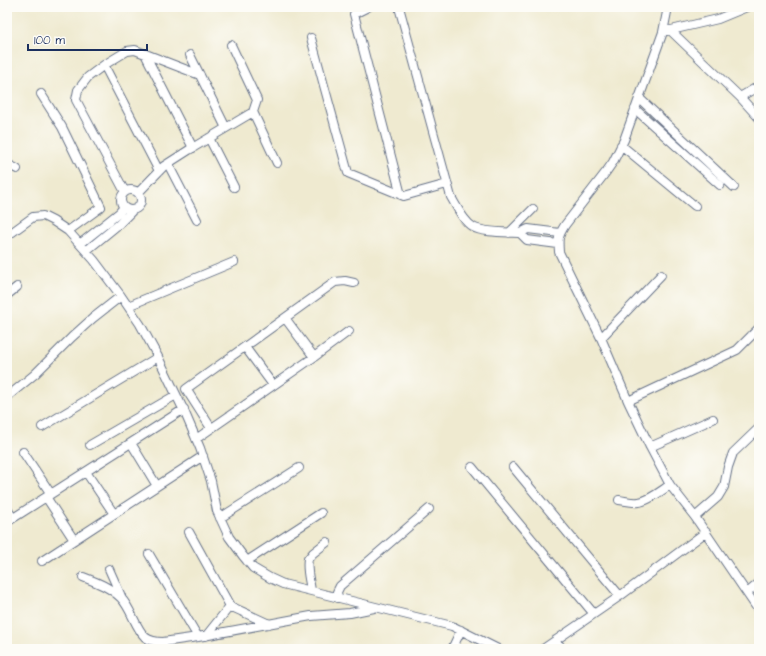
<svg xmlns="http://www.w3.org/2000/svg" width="766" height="656" font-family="'Architects Daughter',sans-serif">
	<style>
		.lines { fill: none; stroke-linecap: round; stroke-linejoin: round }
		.minor-casing { stroke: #657086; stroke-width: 10 }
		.minor { stroke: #fff; stroke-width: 8 }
	</style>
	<rect width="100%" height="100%" fill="#fdfcf7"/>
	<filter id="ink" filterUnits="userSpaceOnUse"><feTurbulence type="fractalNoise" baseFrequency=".025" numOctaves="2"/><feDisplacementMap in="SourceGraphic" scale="8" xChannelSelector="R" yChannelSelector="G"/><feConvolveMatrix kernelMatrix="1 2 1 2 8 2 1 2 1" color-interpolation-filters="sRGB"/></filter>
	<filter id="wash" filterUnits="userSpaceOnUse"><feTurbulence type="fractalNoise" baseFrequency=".012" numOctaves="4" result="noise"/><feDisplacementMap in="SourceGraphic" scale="16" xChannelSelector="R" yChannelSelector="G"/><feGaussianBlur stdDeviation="0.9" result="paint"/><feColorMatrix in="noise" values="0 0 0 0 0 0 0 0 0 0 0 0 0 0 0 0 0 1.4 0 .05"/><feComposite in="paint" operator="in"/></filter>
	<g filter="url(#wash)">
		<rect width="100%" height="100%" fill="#efead0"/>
	</g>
	<g filter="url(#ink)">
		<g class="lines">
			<g class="minor-casing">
				<path id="minor" d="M368,7l-14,7 47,181
					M399,7l52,190c6,10 12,24 22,30 10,6 35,5 47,6
					M668,7l-5,25 -39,108 -11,22 -7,10 -41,53c-7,11 -7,13 -6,27l42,86 27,63 22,46 20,38 25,32 64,94
					M670,30l70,67 19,21
					M667,31l51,-12 29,-12
					M311,38l37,135 56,23 43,-12
					M145,54l48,94
					M190,55l36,73
					M104,65l55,106
					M41,94l21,33 39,80 -33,24
					M740,97l19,-11
					M639,98l95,89
					M635,109l85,76
					M253,112l24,51
					M209,138l25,49
					M621,145l74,61
					M7,164l10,5
					M168,164l29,56
					M121 200a10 10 0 1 1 20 0a10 10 0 1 1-20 0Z
					M125,192l-49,-92 2,-10 10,-13 16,-12 23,-14 8,-1 65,25
					M138,193l26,-27 25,-16 64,-38 4,-12 -26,-55
					M509,233l24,-24
					M7,236l26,-19 10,-1 10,5 15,10 26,29 27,36 19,28 18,33
					M80,244l39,-31 5,-6
					M558,244l-31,-4 -7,-7 8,-4 32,4
					M86,251l33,-27 14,-14
					M7,295l10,-8
					M128,306l106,-44
					M285,318l29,39
					M601,338l60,-63
					M245,347l28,38
					M7,397l28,-23 37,-37 21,-19 28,-22
					M628,401l109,-51 22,-22
					M42,427l116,-70 27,56 15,35 11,33 6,30 12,26 14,19 10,12 17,10 13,6 169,42 46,23
					M211,428l-25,-39 149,-107 10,-1 9,2
					M196,439l118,-82 35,-26
					M131,443l26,43
					M90,445l86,-50
					M650,447l63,-28
					M23,452l28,42
					M472,467l122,147
					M513,467l107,129
					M86,472l28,42
					M46,497l28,43
					M619,500c7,1 14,3 20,2 10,-1 23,-12 31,-17
					M7,509l6,9
					M695,517l23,-20 6,-10 4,-20 5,-14 26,-25
					M220,518l79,-50
					M7,522l177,-113
					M189,532l41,74 39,18
					M149,554l49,83
					M42,561l161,-105
					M247,561l74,-48
					M109,569l12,27
					M83,577c13,5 27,10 38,21 10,10 14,29 24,39 5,4 12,5 18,5l35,-5 113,-21 39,-3 24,-5
					M311,591c-1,-10 -5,-21 -3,-32l5,-6 14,-11
					M747,593l12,-10
					M338,598l-1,-6 3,-6 89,-77
					M206,636l24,-30
					M556,640l6,9
					M452,649l9,-19
					M543,649l77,-53 86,-64"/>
			</g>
			<use href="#minor" class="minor"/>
		</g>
	</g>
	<rect width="766" height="656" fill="none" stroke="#fdfcf7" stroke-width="24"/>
	<path d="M28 44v6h119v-6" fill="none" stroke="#1b2f5e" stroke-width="2"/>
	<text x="34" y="44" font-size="12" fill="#1b2f5e" stroke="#fdfcf7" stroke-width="3" paint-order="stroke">100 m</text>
</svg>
